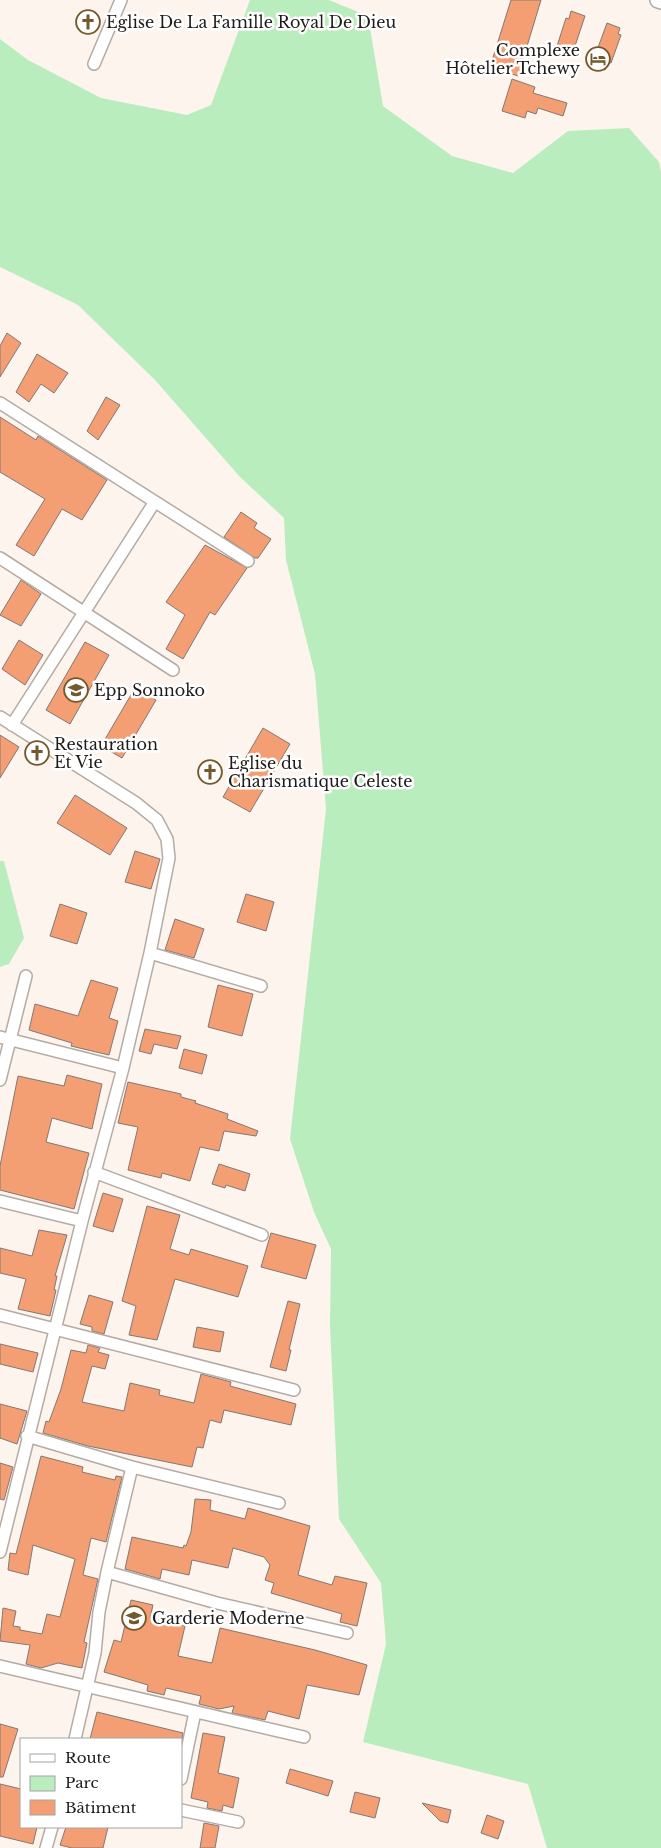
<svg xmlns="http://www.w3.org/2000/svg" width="661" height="1848" font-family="'Libre Baskerville',serif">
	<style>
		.green { fill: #baedbd }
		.building { fill: #f49e73; stroke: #827874 }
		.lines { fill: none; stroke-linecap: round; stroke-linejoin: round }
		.minor-casing { stroke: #b4aba5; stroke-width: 14 }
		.tertiary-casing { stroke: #b4aba5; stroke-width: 18 }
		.minor { stroke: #fff; stroke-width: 11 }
		.tertiary { stroke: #fff; stroke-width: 15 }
		.labels { text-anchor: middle; stroke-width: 5; stroke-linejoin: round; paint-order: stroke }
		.poi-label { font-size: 16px; fill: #1f1b19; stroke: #fff; text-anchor: start }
	</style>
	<rect width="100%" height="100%" fill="#fef4ee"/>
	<path class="green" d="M250,0h79l39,16 15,90 69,50 61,17 55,-42 61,-3 30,34 2,10v1676h-114l-19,-64 -165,-42 23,-98 -5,-61 -42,-64 -9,-192 1,-78 -17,-37 -24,-73 36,-330 -11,-135 -29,-114 -2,-42 -44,-41 -85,-97 -77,-75 -78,-38v-228l28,21 73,38 86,17 24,-10z
		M0,861h4l20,77 -15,26 -9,3z"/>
	<path class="building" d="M511,0h30l-23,76 -28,-9z
		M571,11l14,5 -14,42 -14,-5 2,-6 -2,-1 9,-28 3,1z
		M607,23l13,5 -2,6 3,1 -10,28 -3,-1 -3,8 -13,-6z
		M512,79l23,8 -2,6 34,10 -4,13 -25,-8 -2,6 -9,-3 -2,7 -23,-7z
		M7,333l14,10 -21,34v-31z
		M37,354l31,19 -14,20 -13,-9 -12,18 -13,-10z
		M106,397l14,8 -22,35 -11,-9z
		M0,417l36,23 2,-4 69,44 -25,40 -20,-11 -28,47 -18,-11 29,-46 -45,-27z
		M241,512l16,11 -3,5 17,11 -13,19h-3l-31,-21z
		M205,545l42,23 -32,47 -5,-3 -27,47 -17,-10 19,-34 -19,-13z
		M21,580l20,14 -20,32 -21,-11z
		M19,640l24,15 -18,30 -23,-16z
		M85,642l24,13 -39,69 -24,-14z
		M135,688l21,12 -34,58 -21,-12z
		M263,728l27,16 -40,68 -27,-15z
		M0,735l19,12 -19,31z
		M75,795l52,33 -17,27 -53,-32z
		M135,851l25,8 -9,30 -26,-7z
		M246,894l28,8 -8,29 -29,-9z
		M60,904l27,9 -10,31 -27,-8z
		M175,919l29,10 -10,29 -29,-8z
		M91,980l27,8 -9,30 9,3 -9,34 -38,-9 1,-3 -43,-13 6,-26 43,12z
		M218,985l35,9 -11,42 -34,-9z
		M145,1029l36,7 -4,13 -23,-5 -3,10 -12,-3z
		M184,1049l23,6 -5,19 -23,-6z
		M67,1075l35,9 -10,45 -40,-11 -6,24 43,11 -15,56 -74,-19v-24l18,-90 46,10z
		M128,1082l53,12v3l15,4 -1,2 33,11 -1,5 31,12 -2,5 -32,-5 -5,20 -19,-4 -10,34 -28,-8 -1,5 -33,-8 10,-43 -20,-4z
		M219,1164l31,10 -5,17 -19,-6 -1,3 -13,-4z
		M103,1193l20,6 -10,33 -20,-6z
		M147,1206l33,9 -10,34 19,6 2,-6 57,17 -10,31 -63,-18 -18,61 -28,-5 7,-29 -14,-5z
		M39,1230l28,5 -12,41h2l-3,14h2l-6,26 -32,-7 8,-30 -26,-6v-25l32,8z
		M271,1233l45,12 -10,34 -45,-12z
		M89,1295l24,7 -9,32 -12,-3v-4l-12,-3z
		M288,1301l12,3 -11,46h2l-5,21 -16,-4z
		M197,1327l27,5 -4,20 -27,-5z
		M0,1344l38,9 -5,19 -33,-8z
		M88,1345l12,3 -2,4 11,3 -4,14 -13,-3 -10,36 42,9 6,-28 30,7 -1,5 35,8 7,-29 30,8 -1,4 66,18 -5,21 -67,-15 -3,13 -11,-3 -7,28 -6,-1 -5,20 -104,-21 -45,-13 3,-12 3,1 12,-33 10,-39 15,3z
		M0,1404l27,7 -10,33 -17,-6z
		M41,1456l42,11 -1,5 33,8 1,-4 6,1 -16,65 -15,-4 -8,37 15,4 -14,63 3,1 -5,25 -24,-5 -17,5 -15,-4 4,-19 -30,-4 3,-33 13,3 -3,15 7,1v3l22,4 5,-20 13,3 15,-58 -42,-14 -5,30 -20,-5 2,-17 6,1z
		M0,1463l13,4 -9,33 -4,-1z
		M195,1499l16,1 -1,10 35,9 3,-11 62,18 -12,49 34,10 3,-9 32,7 -10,43 -17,-4 2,-8 -71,-21 3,-10 -9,-3 5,-15 -6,-8 -31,-9 -5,20 -36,-8 -3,15 -27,-6 -2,10 -35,-10 7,-32 51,11 1,-3 2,1 5,-14z
		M131,1600l22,5 -3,13 35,8 -7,30 34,7 8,-35 95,22 52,15 -8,30 -52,-10 -8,34 -31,-8 -3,9 -33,-7 2,-7 -15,3 -20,-5 2,-8 -35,-8 -2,7 -17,-4 1,-6 -44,-13 10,-32 7,2z
		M97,1712l86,21 -1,6h-92z
		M0,1724l18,5 -15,48h-3z
		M203,1733l22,4 -7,36 21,5 -6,30 -10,-3 -1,6 -15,-3 1,-6 -17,-4z
		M290,1769l43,12 -5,15 -42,-13z
		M0,1784l21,5v38h16l-4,17 -33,-8z
		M355,1792l25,6 -5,20 -25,-6z
		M422,1803l29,7 -3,13 -8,-2z
		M487,1815l17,6 -6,18 -17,-6z
		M204,1823l15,3 -4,22h-15z
		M66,1827h42l-5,21h-31l-12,-3z"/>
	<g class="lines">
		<g class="minor-casing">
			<path id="minor" d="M94,64l27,-64
				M0,403l248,158
				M0,558l173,112
				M0,717l136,86 21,17 10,19 2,19 -19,95 -27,115 -41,153 -82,331
				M12,725l142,-222
				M150,953l111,33
				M0,1037l123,31
				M0,1080l26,-104
				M94,1172l168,63
				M0,1201l82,20
				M0,1315l294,75
				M27,1436l105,31 147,36
				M107,1572l110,31 130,30
				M0,1666l304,71
				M75,1739l20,-86 4,-41 8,-40 25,-105
				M181,1779l14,-67
				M181,1810l57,12
				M46,1848l6,-21"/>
		</g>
		<g class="tertiary-casing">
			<path id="tertiary" d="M658,0l3,1"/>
		</g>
		<use href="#minor" class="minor"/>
		<use href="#tertiary" class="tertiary"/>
	</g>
	<defs>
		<g id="church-ring" transform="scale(1.25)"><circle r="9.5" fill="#fff" stroke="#73592b" stroke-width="1.5"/><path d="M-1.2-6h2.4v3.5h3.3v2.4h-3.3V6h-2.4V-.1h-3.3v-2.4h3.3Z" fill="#73592b"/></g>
		<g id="hotel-ring" transform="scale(1.25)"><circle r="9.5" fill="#fff" stroke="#73592b" stroke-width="1.5"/><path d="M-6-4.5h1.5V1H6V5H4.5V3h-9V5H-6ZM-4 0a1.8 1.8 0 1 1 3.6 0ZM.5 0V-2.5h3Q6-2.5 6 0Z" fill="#73592b"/></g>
		<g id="school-ring" transform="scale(1.25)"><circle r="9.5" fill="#fff" stroke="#73592b" stroke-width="1.5"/><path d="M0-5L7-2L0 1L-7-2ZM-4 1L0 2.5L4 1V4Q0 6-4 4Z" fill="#73592b"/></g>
	</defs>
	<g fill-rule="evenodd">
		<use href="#church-ring" x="88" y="22"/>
		<use href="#hotel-ring" x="598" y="59"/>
		<use href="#school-ring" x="76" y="690"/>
		<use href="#church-ring" x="37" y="753"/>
		<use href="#church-ring" x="210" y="772"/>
		<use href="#school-ring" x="134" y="1618"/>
	</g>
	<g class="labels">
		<g class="poi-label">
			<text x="106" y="28">Eglise De La Famille Royal De Dieu</text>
			<text x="580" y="56" text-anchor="end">Complexe<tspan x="580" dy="18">Hôtelier Tchewy</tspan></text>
			<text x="94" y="696">Epp Sonnoko</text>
			<text x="54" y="750">Restauration<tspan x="54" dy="18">Et Vie</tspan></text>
			<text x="228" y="769">Eglise du<tspan x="228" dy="18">Charismatique Celeste</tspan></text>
			<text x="152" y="1624">Garderie Moderne</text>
		</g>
	</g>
	<rect x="20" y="1738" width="162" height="90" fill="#ffffff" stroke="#a5a4a3"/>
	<rect x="30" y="1754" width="25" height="8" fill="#ffffff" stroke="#a5a4a3"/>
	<text x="65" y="1763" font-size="15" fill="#1f1b19">Route</text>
	<rect x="30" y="1776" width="25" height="15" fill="#baedbd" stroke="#a5a4a3"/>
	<text x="65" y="1788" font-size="15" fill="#1f1b19">Parc</text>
	<rect x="30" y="1800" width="25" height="15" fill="#f49e73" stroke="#a5a4a3"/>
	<text x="65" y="1813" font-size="15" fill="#1f1b19">Bâtiment</text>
</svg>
